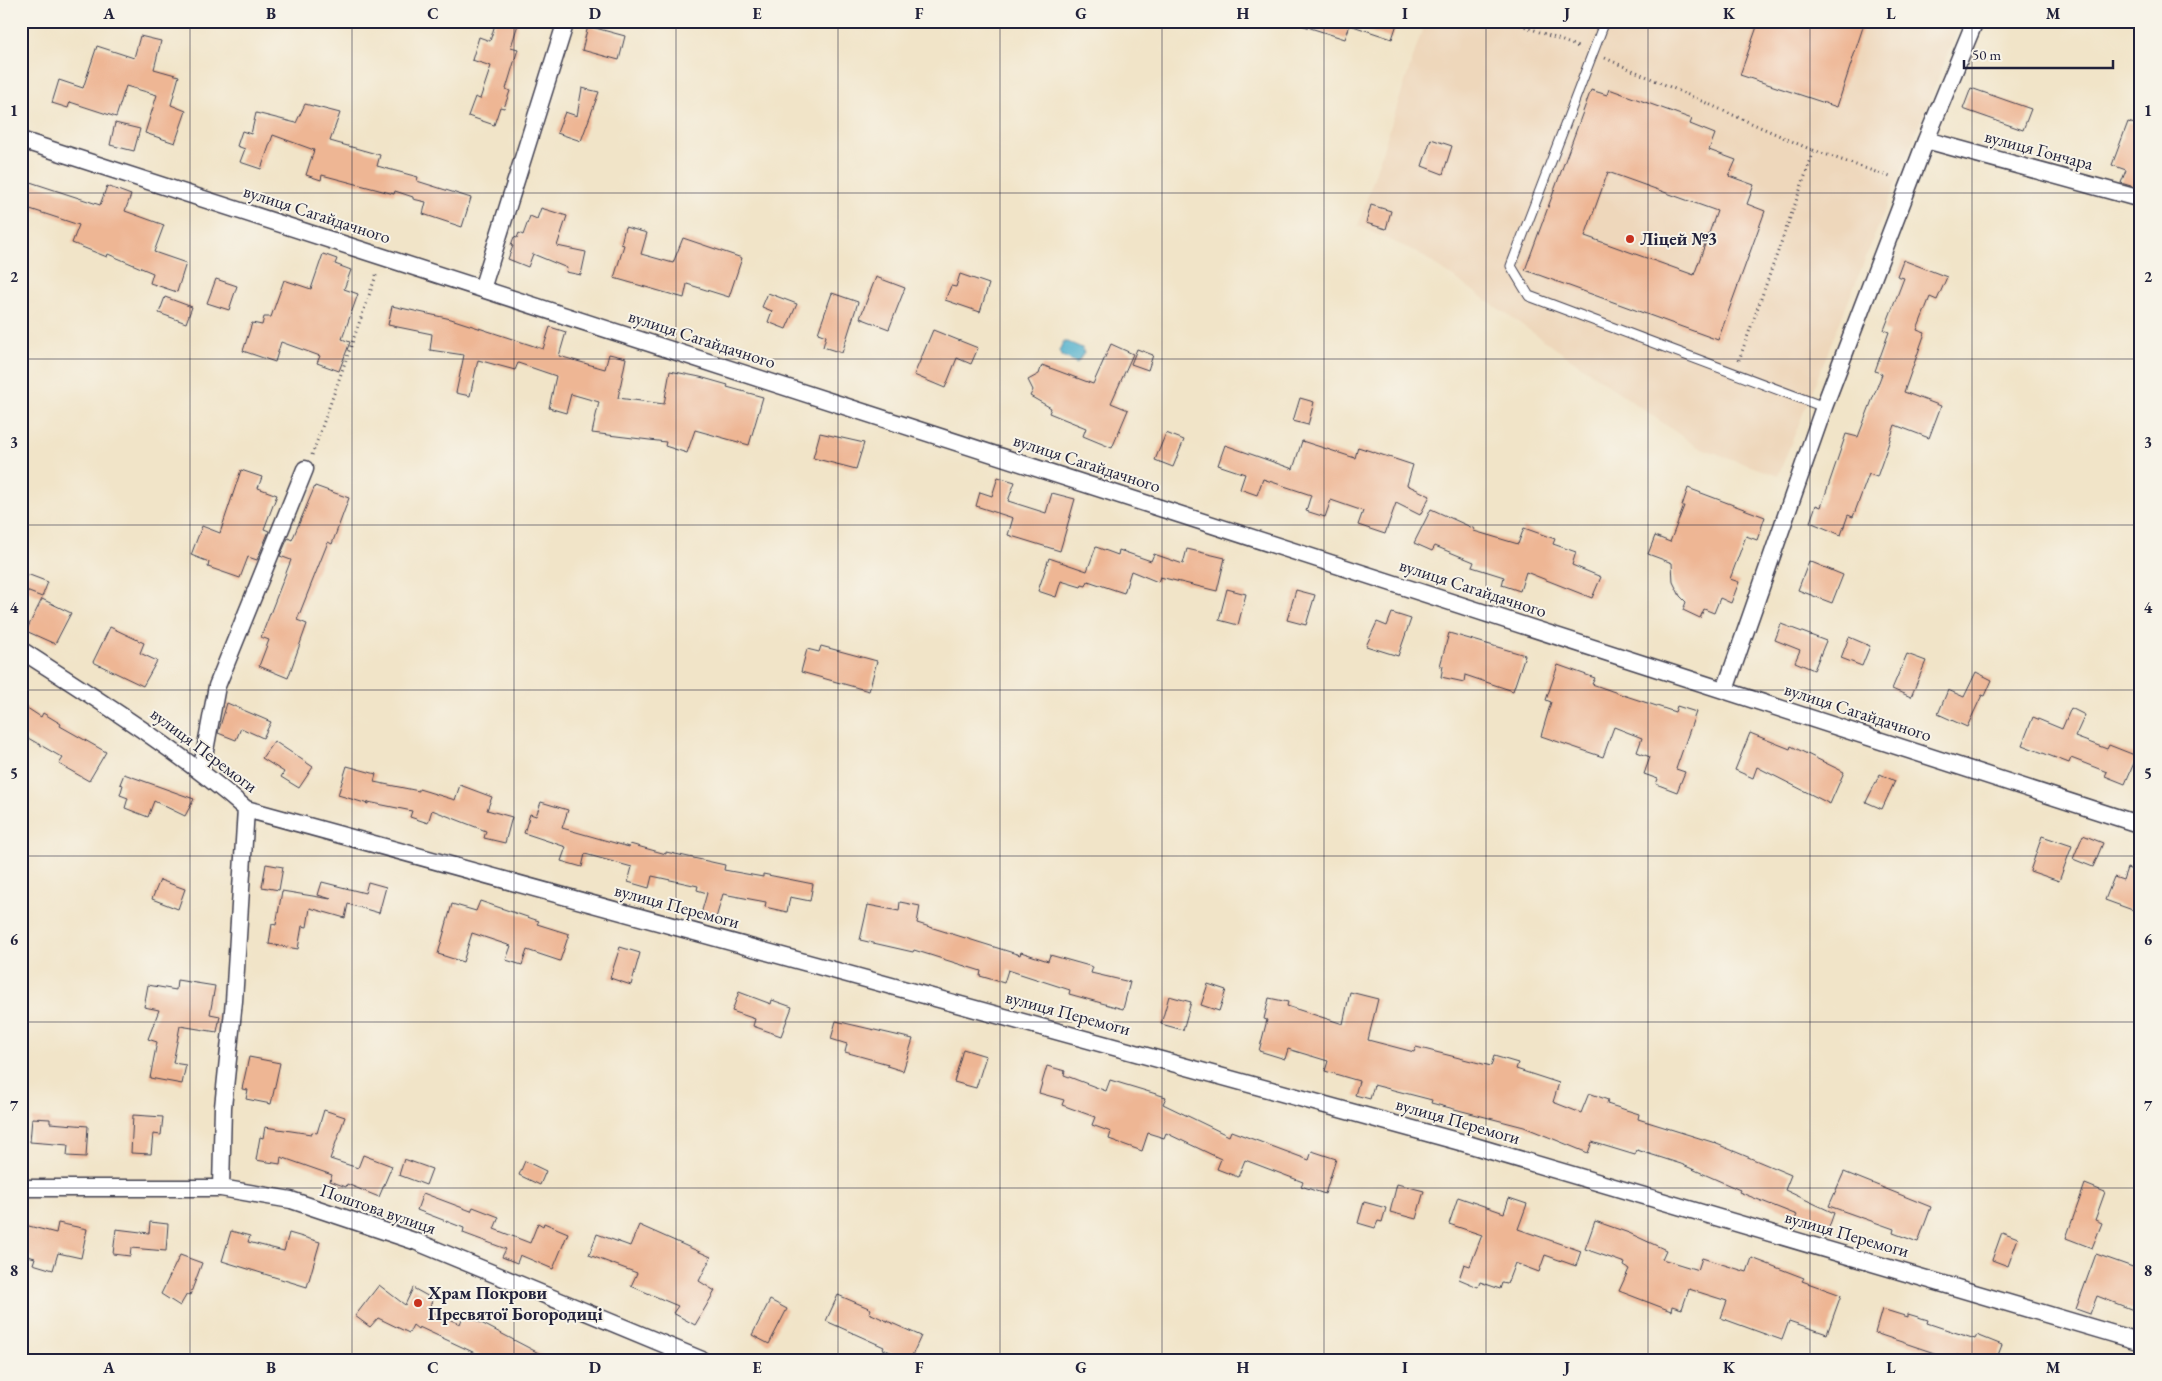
<svg xmlns="http://www.w3.org/2000/svg" width="2162" height="1381" font-family="'EB Garamond',serif">
	<style>
		.built { fill: #eed7bb }
		.water { fill: #4dafcc; stroke: #386884 }
		.building { fill: #eeb694; fill-rule: evenodd }
		.lines { fill: none; stroke-linecap: round; stroke-linejoin: round }
		.lane-casing { stroke: #413f50; stroke-width: 11 }
		.street-casing { stroke: #413f50; stroke-width: 19 }
		.path { stroke: #413f50; stroke-width: 3; stroke-dasharray: 1 4; stroke-linecap: butt }
		.lane { stroke: #fff; stroke-width: 9 }
		.street { stroke: #fff; stroke-width: 16 }
		.grid { fill: none; stroke: #22223b; stroke-width: 1; stroke-opacity: 0.55 }
		.poi-dot { fill: #c8321e; stroke: #f7f3e8; stroke-width: 2 }
		.labels { text-anchor: middle; stroke-width: 4; stroke-linejoin: round; paint-order: stroke }
		.street-label { font-size: 18px; fill: #22223b; stroke: #f7f3e8 }
		.poi-label { font-size: 18px; font-weight: bold; fill: #22223b; stroke: #f7f3e8; text-anchor: start }
		.neatline { fill: none; stroke: #22223b; stroke-width: 2 }
		.grid-label { font-size: 16px; text-anchor: middle; font-weight: bold; fill: #22223b }
	</style>
	<rect width="100%" height="100%" fill="#f7f3e8"/>
	<filter id="ink" filterUnits="userSpaceOnUse"><feTurbulence type="fractalNoise" baseFrequency=".02" numOctaves="2"/><feDisplacementMap in="SourceGraphic" scale="10" xChannelSelector="R" yChannelSelector="G"/><feConvolveMatrix kernelMatrix="1 2 1 2 8 2 1 2 1" color-interpolation-filters="sRGB"/></filter>
	<filter id="wash" filterUnits="userSpaceOnUse"><feTurbulence type="fractalNoise" baseFrequency=".0096" numOctaves="4" result="noise"/><feDisplacementMap in="SourceGraphic" scale="20" xChannelSelector="R" yChannelSelector="G"/><feGaussianBlur stdDeviation="1.12" result="paint"/><feColorMatrix in="noise" values="0 0 0 0 0 0 0 0 0 0 0 0 0 0 0 0 0 1.4 0 .05"/><feComposite in="paint" operator="in"/></filter>
	<g filter="url(#wash)">
		<rect width="100%" height="100%" fill="#f1e4c8"/>
		<path class="built" d="M1425,21h536l-183,455 -82,-30 -279,-194 -59,-26z"/>
		<path class="water" d="M1063,342h5l14,6 2,5 -7,10 -15,-7 -3,-5z"/>
		<g id="blocks">
			<path class="building" d="M496,21h23l-8,26 7,2 -12,40 4,2 -6,17 -4,-1 -6,18 -26,-9 7,-19 5,2 11,-33 -19,-6 7,-23 11,4z
				M1301,21h97l-6,18 -42,-14 -5,14 -44,-14z
				M1759,21h106l-28,86 -97,-32z
				M588,26l37,10 -6,24 -37,-10z
				M140,36l21,5 -7,28 25,7 -8,29 15,6 -11,32 -30,-10 12,-38 -31,-9 -10,31 -46,-15 -2,6 -16,-5 7,-23 24,8 14,-42 37,12z
				M582,88l17,4 -18,49 -24,-8 8,-21 12,4z
				M1971,88l60,21 -8,21 -60,-21z
				M1609,89l83,30 -2,5 25,10 -6,16 27,10 -7,16 25,9 -7,19 18,7 -47,129 -193,-70 66,-180 16,5zM1608,172l109,39 -23,64 -109,-39z
				M305,104l35,9 -10,28 50,14 -3,11 41,11 -1,4 54,17 -9,29 -39,-13 3,-12 -13,-3v-2l-18,-6 -1,3 -72,-19 -1,5 -15,-5 8,-25 -41,-15 -12,34 -21,-7 5,-13 -8,-3 5,-15 9,3 5,-21 40,10z
				M2128,122l13,4v63l-20,-6 5,-13 -14,-5z
				M115,123l25,6 -6,22 -24,-6z
				M1431,139l21,7 -9,28 -21,-8z
				M21,179l79,26 7,-19 24,9 -6,16 39,14 -10,27 32,11 -9,29 -27,-9 3,-10 -45,-19 -1,3 -35,-14 7,-18 -58,-19z
				M1371,205l20,6 -5,18 -20,-6z
				M541,208l26,8 -10,30 29,6 -5,23 -15,-3 1,-4 -34,-14 -5,13 -20,-8 5,-13 -2,-1 3,-8 3,1 2,-5 4,2 7,-19 7,3z
				M625,227l22,6 -6,21 32,9 10,-25 59,20 -13,39 -42,-13 -3,14 -70,-20 10,-33 -3,-1z
				M323,254l14,5 -2,5 16,6 -7,19 14,5 -16,45 8,3 -11,29 -22,-8 3,-7 -39,-14 -6,20 -32,-11 9,-28 10,2 2,-8h7l13,-37 27,9z
				M1903,260l44,17 -10,23 -7,-3 -13,33 8,3 -21,59 37,14 -12,32 -34,-13 -18,52 -8,-3 -16,43 -5,-2 -7,20 -31,-13 6,-17 5,2 25,-73 12,3 24,-63 -7,-3 14,-39 -5,-2 20,-52 -7,-2z
				M960,274l29,10 -9,28 -35,-12 6,-14 5,1z
				M876,277l29,11 -16,41 -29,-11z
				M216,279l21,7 -8,24 -22,-7z
				M768,293l29,11 -11,25 -18,-7 4,-11 -10,-4z
				M832,293l26,9 -16,51 -19,-6 3,-11 -8,-3z
				M165,297l27,10 -6,16 -27,-10z
				M392,306l59,13 92,30 7,-22 16,5 -7,24 46,13 4,-15 17,4 -8,40 46,6 6,-33 30,6 28,8 -1,2 36,10 -14,48 -54,-15 -8,23 -22,-7 1,-4 -74,-9 7,-31 -28,-8 -5,19 -17,-5 7,-32 -38,-13 -3,7 -37,-10 -8,36 -14,-3 8,-38 -34,-5 2,-16 -44,-9z
				M933,330l45,18 -7,16 -14,-6 -12,30 -31,-13z
				M1111,344l22,10 -22,49 17,7 -16,38 -29,-12 3,-8 -37,-15 2,-5 -21,-12 3,-6 -5,-10 11,-6 3,-9 51,19z
				M1137,349l16,6 -5,15 -17,-6z
				M1300,398l14,4 -6,23 -15,-4z
				M820,433l44,10 -8,26 -43,-11z
				M1166,433l18,7 -11,27 -18,-7z
				M1302,441l53,17 3,-11 55,18 -6,20 23,11 -10,19 -24,-12 -11,31 -27,-9 5,-14 -32,-11 -6,17 -19,-6 5,-16 -48,-16 -6,16 -17,-6 5,-15 -27,-9 7,-20 68,24z
				M241,470l21,7 -4,11 19,7 -13,34 5,2 -12,29 -9,-3 -8,21 -32,-11 1,-5 -18,-7 11,-29 18,7z
				M998,477l17,5 -7,19 38,12 6,-20 23,6 -15,52 -52,-16 5,-17 -37,-12 4,-14 12,4z
				M315,486l34,12 -17,46 -4,-2 -31,78 10,4 -19,54 -29,-12 10,-26 -8,-3 30,-77 -11,-4 8,-18 4,2z
				M1688,488l77,29 -8,23 -11,-4 -16,43 9,3 -8,21 -11,-5 -6,15 -10,-4 -4,9 -17,-8 3,-8 -6,-6 -7,-14 -1,-19 -24,-9 7,-18 15,6 14,-36h-2z
				M1431,509l44,20 -1,2 44,13 6,-16 31,11 -2,5 23,8 -4,13 29,12 -9,21 -66,-26 -6,19 -18,-6 2,-8 -32,-10 2,-5 -39,-16 -3,5 -18,-8z
				M1096,547l22,8 1,-5 32,11 3,-7 29,10 4,-15 38,9 -8,33 -57,-14 -2,5 -27,-11 -7,22 -36,-12 -2,5 -4,-1 -1,2 -20,-6 -5,16 -18,-6 11,-33 38,13z
				M1809,561l34,14 -11,28 -34,-13z
				M27,574l21,8 -6,15 -21,-8z
				M1227,589l19,5 -8,31 -19,-5z
				M1296,590l19,5 -9,30 -19,-5z
				M42,599l29,14 -16,31 -29,-13z
				M1392,613l19,6 -13,37 -32,-10 11,-24 10,4z
				M1781,624l45,17 -12,29 -19,-8 5,-12 -25,-10z
				M110,627l34,16 -4,10 17,8 -14,25 -50,-24z
				M1449,633l76,22 -12,36 -48,-16 -1,7 -23,-5 2,-11h-3z
				M1849,637l21,9 -8,20 -21,-8z
				M821,646l56,15 -8,30 -68,-19 6,-23 12,3z
				M1907,654l19,7 -15,36 -19,-8z
				M1558,665l37,13 -3,6 34,12 49,16 2,-6 19,6 -20,57 9,3 -8,20 -21,-8 2,-5 -14,-5 6,-17 -13,-5 5,-14 -28,-11 -11,30 -62,-21 10,-34 -5,-2z
				M1976,672l16,8 -7,16 -3,-1 -15,32 -29,-13 10,-24 16,7z
				M227,703l44,19 -8,16 -22,-10 -5,12 -18,-7z
				M21,704l20,13 2,-4 18,11 -1,2 46,26 -17,29 -30,-17 4,-6 -42,-24z
				M2071,708l14,7 -10,22 32,12 2,-4 28,11 -12,28 -20,-8 2,-4 -36,-14 -2,5 -47,-18 11,-28 29,12z
				M1750,733l40,16 1,-3 53,26 -14,32 -73,-37 -4,11 -18,-8z
				M274,741l39,26 -14,21 -18,-11 3,-5 -22,-14z
				M347,766l29,8 -2,8 45,9v-2l36,11 5,-15 32,12 -5,13 25,7 -7,26 -21,-5 2,-7 -54,-21 -4,13 -18,-6 2,-6 -44,-9v2l-30,-9z
				M124,774l70,25 -9,17 -31,-15 -6,16 -23,-9 3,-10 -8,-3 3,-10 -3,-1z
				M1880,774l15,7 -13,28 -16,-7z
				M541,802l27,8 -6,18 67,19 1,-3 36,10v-2l59,13 -1,5 39,7v-3l50,10 -3,17 -20,-4 -3,15 -22,-5 1,-5 -43,-8 -7,24 -15,-4 6,-21 -10,-3 1,-4 -46,-10 -3,12 -21,-6 4,-15 -47,-13 -3,13 -21,-6 5,-14 -42,-14 6,-19 6,2z
				M2083,835l20,8 -10,24 -20,-8z
				M2042,836l30,10 -13,35 -29,-10z
				M266,864l17,3 -4,23 -17,-3z
				M2127,868l14,5v30l-3,9 -33,-12 9,-23 9,3z
				M160,880l25,9 -7,20 -26,-10z
				M322,882l43,11 3,-11 18,5 -7,26 -31,-9 -3,14 -35,-10 -3,19 -5,-1 -4,23 -29,-5 3,-20 4,1 6,-34 49,8 -13,-4z
				M480,901l59,20 -2,3 32,10 -9,27 -33,-11 -5,15 -16,-5 5,-14 -39,-13 -9,29 -25,-8 14,-50 24,7z
				M900,902l20,4 -3,17 103,32 1,-3 27,9 2,-6 43,12 -2,6 39,9 -7,27 -54,-15 1,-4 -62,-20 -4,13 -24,-7 1,-5 -67,-21 -1,2 -53,-12 8,-35 31,6z
				M620,947l20,6 -9,32 -21,-7z
				M177,980l38,6 -5,28 10,2 -3,16 -37,-6 -7,37 13,2 -4,19 -32,-6 7,-36 -9,-3 11,-29 -15,-3 4,-22 28,5z
				M1208,984l18,6 -7,21 -18,-6z
				M739,992l32,12 1,-4 20,7 -11,29 -28,-10 2,-7 -23,-8z
				M1350,992l28,7 -10,41 46,12 2,-5 75,19 3,-10 24,7 -2,6 43,14 -6,19 28,11 8,-20 19,7 -1,4 32,10 -1,5 74,23 79,33 -6,15 49,23 -6,17 -33,-11 2,-4 -58,-23 1,-2 -59,-26 -44,-14 -2,5 -43,-13 -4,11 -64,-26 -93,-24 1,-3 -58,-15 -4,14 -15,-4 4,-14 -34,-10 3,-10 -40,-12 -3,10 -26,-8 8,-31 -3,-1 5,-21 19,4 -1,4 56,18z
				M1169,996l22,6 -8,28 -22,-6z
				M836,1021l77,18 -10,32 -16,-5 1,-2 -43,-12 2,-8 -16,-5z
				M963,1049l23,7 -10,32 -22,-6z
				M249,1057l31,6 -9,41 -25,-5 2,-9 -6,-1z
				M1047,1066l18,5 -1,4 42,16 4,-11 56,17 -3,7 66,32 2,-5 78,29 3,-9 24,8 -11,35 -24,-8 2,-4 -58,-22 -7,17 -21,-8 4,-10 -55,-26 -2,5 -16,-5 -6,18 -33,-12 2,-7 -19,-7 3,-8 -33,-12 2,-5 -25,-7z
				M324,1110l21,7 -15,42 28,9 5,-13 29,11 -13,31 -32,-13 -1,3 -16,-6 2,-6 -51,-18 -1,7 -24,-4 4,-23 3,1 2,-11 46,7 1,-2 5,1z
				M133,1115l30,2 -2,18 -8,-1 -2,20 -20,-1z
				M32,1118l18,1v4l38,3 -2,31 -19,-1 1,-11 -38,-3z
				M404,1159l28,10 -6,16 -27,-10z
				M525,1161l21,10 -6,14 -21,-10z
				M1844,1172l87,35 -13,35 -25,-9 1,-4 -65,-23z
				M1397,1184l27,7 -8,28 -26,-7z
				M2085,1184l20,8 -10,28 7,3 -10,25 -26,-10z
				M423,1193l48,18 2,-4 26,10 -5,12 36,14 8,-20 5,3 1,-3 24,10 -15,36 -33,-14 -3,8 -15,-6 4,-8 -43,-16 1,-5 -47,-18z
				M1458,1197l46,16 5,-15 18,6 -9,25 63,22 -5,15 -31,-11 -6,17 -24,-9 -8,21 -5,-1 -2,6 -20,-7 -2,5 -19,-8 5,-15 6,2 12,-31 -33,-11z
				M1364,1202l22,6 -4,14 -4,-1 -3,7 -17,-5z
				M1595,1221l34,12 37,17 -4,9 36,11 4,-12 45,14 5,-14 52,20 -2,3 39,14 -14,39 -38,-13 -7,19 -20,-7 -41,-15 6,-17 -38,-12 -7,20 -10,-3 -1,5 -52,-20 10,-22 -5,-3 1,-3 -40,-14z
				M150,1222l18,2 -2,27 -35,-3 -1,8 -17,-2 3,-25 33,4z
				M58,1223l29,6 -6,29 -23,-5 -5,17 -20,-6 2,-6 -14,-4v-30l35,9z
				M639,1225l72,32 -12,24 16,10 -20,34 -22,-12 5,-7 -47,-20 6,-13 -48,-18 8,-21 33,12z
				M231,1231l19,5 -2,6 36,9 5,-18 31,9 -13,45 -85,-26z
				M2002,1232l16,6 -10,28 -16,-6z
				M2096,1254l45,16v28l-5,13 -39,-15 -7,18 -14,-5z
				M180,1255l22,8 -12,32 -3,-1 -7,12 -19,-12z
				M379,1285l26,20 8,-17 20,11 -5,11 32,14 4,-10 88,46h-62l-71,-33 -1,2 -5,-4 -4,8 -31,-15 -8,9 -15,-11z
				M838,1295l33,14 -2,4 52,23 -11,24 -27,-11 1,-2 -58,-26z
				M770,1300l17,9 -18,35 -17,-9z
				M1882,1309l26,8v-3l20,6 -1,3 48,16 2,-4 25,10 -6,15h-27l-12,-5 -2,5 -80,-27z"/>
		</g>
	</g>
	<g filter="url(#ink)">
		<use href="#blocks" fill-opacity="0" stroke="#413f50" stroke-width="1"/>
		<g class="lines">
			<g class="lane-casing">
				<path id="lane" d="M1605,21l-94,245 18,30 295,111"/>
			</g>
			<g class="street-casing">
				<path id="street" d="M21,140l2120,685
					M1926,140l215,59
					M482,289l84,-268
					M21,650c77,50 156,99 225,159l1218,334 677,199
					M1725,690l99,-283 102,-267 49,-119
					M201,772l16,-86 88,-217
					M21,1188h200l70,12 126,42 285,118
					M221,1188l2,-81 11,-106 12,-192"/>
			</g>
			<path class="path" d="M1511,21l70,27
				M1605,58l209,93 -75,209
				M1813,150l80,28
				M312,455l65,-182"/>
			<use href="#lane" class="lane"/>
			<use href="#street" class="street"/>
		</g>
	</g>
	<path class="grid" d="M190,21v1339M352,21v1339M514,21v1339M676,21v1339M838,21v1339M1000,21v1339M1162,21v1339M1324,21v1339M1486,21v1339M1648,21v1339M1810,21v1339M1972,21v1339M21,193h2120M21,359h2120M21,525h2120M21,690h2120M21,856h2120M21,1022h2120M21,1188h2120"/>
	<g class="poi-dot">
		<circle cx="1630" cy="239" r="5"/>
		<circle cx="418" cy="1303" r="5"/>
	</g>
	<g class="labels">
		<g class="street-label">
			<text transform="translate(2039 150) rotate(15)" y="6">вулиця Гончара</text>
			<text transform="translate(317 214) rotate(18)" y="6">вулиця Сагайдачного</text>
			<text transform="translate(702 339) rotate(18)" y="6">вулиця Сагайдачного</text>
			<text transform="translate(1087 463) rotate(18)" y="6">вулиця Сагайдачного</text>
			<text transform="translate(1473 588) rotate(18)" y="6">вулиця Сагайдачного</text>
			<text transform="translate(1858 712) rotate(18)" y="6">вулиця Сагайдачного</text>
			<text transform="translate(204 750) rotate(37)" y="6">вулиця Перемоги</text>
			<text transform="translate(677 906) rotate(15)" y="6">вулиця Перемоги</text>
			<text transform="translate(1068 1013) rotate(15)" y="6">вулиця Перемоги</text>
			<text transform="translate(1458 1121) rotate(16)" y="6">вулиця Перемоги</text>
			<text transform="translate(378 1209) rotate(19)" y="6">Поштова вулиця</text>
			<text transform="translate(1847 1234) rotate(16)" y="6">вулиця Перемоги</text>
		</g>
		<g class="poi-label">
			<text x="1640" y="245">Ліцей №3</text>
			<text x="428" y="1299">Храм Покрови<tspan x="428" dy="21">Пресвятої Богородиці</tspan></text>
		</g>
	</g>
	<rect width="2162" height="1381" fill="none" stroke="#f7f3e8" stroke-width="55"/>
	<path d="M1964 60v8h149v-8" fill="none" stroke="#22223b" stroke-width="2.5"/>
	<text x="1972" y="60" font-size="15" fill="#22223b" stroke="#f7f3e8" stroke-width="4" paint-order="stroke">50 m</text>
	<rect x="28" y="28" width="2106" height="1326" class="neatline"/>
	<g class="grid-label">
		<text x="109" y="19">A</text>
		<text x="271" y="19">B</text>
		<text x="433" y="19">C</text>
		<text x="595" y="19">D</text>
		<text x="757" y="19">E</text>
		<text x="919" y="19">F</text>
		<text x="1081" y="19">G</text>
		<text x="1243" y="19">H</text>
		<text x="1405" y="19">I</text>
		<text x="1567" y="19">J</text>
		<text x="1729" y="19">K</text>
		<text x="1891" y="19">L</text>
		<text x="2053" y="19">M</text>
		<text x="14" y="116">1</text>
		<text x="2148" y="116">1</text>
		<text x="14" y="282">2</text>
		<text x="2148" y="282">2</text>
		<text x="14" y="448">3</text>
		<text x="2148" y="448">3</text>
		<text x="14" y="613">4</text>
		<text x="2148" y="613">4</text>
		<text x="14" y="779">5</text>
		<text x="2148" y="779">5</text>
		<text x="14" y="945">6</text>
		<text x="2148" y="945">6</text>
		<text x="14" y="1111">7</text>
		<text x="2148" y="1111">7</text>
		<text x="14" y="1276">8</text>
		<text x="2148" y="1276">8</text>
		<text x="109" y="1373">A</text>
		<text x="271" y="1373">B</text>
		<text x="433" y="1373">C</text>
		<text x="595" y="1373">D</text>
		<text x="757" y="1373">E</text>
		<text x="919" y="1373">F</text>
		<text x="1081" y="1373">G</text>
		<text x="1243" y="1373">H</text>
		<text x="1405" y="1373">I</text>
		<text x="1567" y="1373">J</text>
		<text x="1729" y="1373">K</text>
		<text x="1891" y="1373">L</text>
		<text x="2053" y="1373">M</text>
	</g>
</svg>
